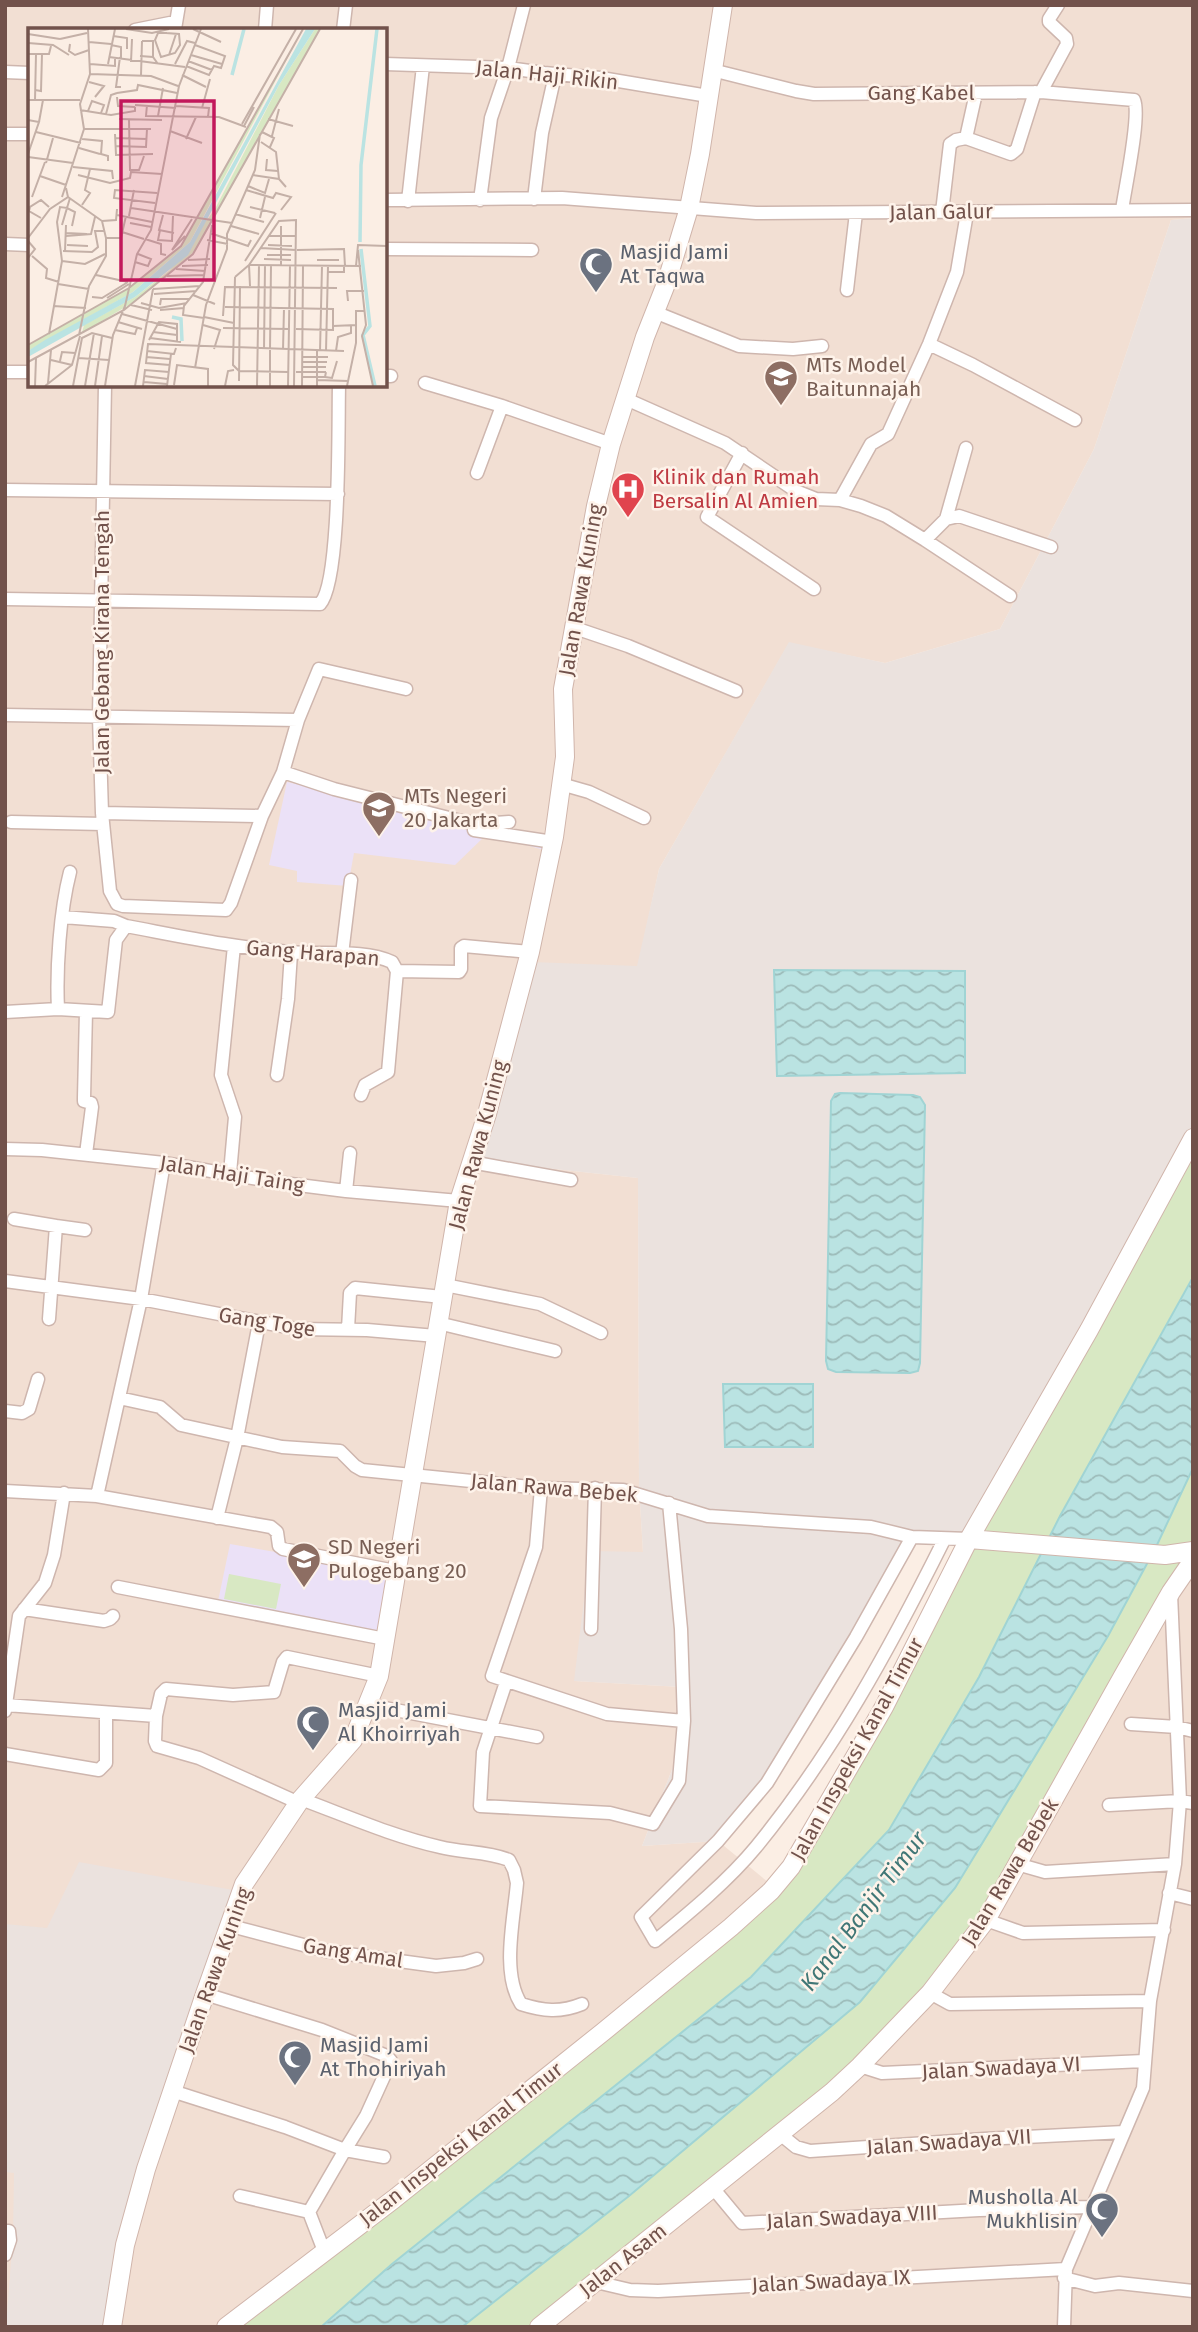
<svg xmlns="http://www.w3.org/2000/svg" width="1198" height="2332" font-family="'Fira Sans',sans-serif">
	<style>
		.residential { fill: #f2dfd3; fill-rule: evenodd }
		.industrial { fill: #ebe2de }
		.education { fill: #ebe1f7 }
		.green { fill: #d8e8c3 }
		.water { fill: url(#water-waves); stroke: #a0d4d4; stroke-width: 2 }
		.lines { fill: none; stroke-linecap: round; stroke-linejoin: round }
		.street-casing { stroke: #ceb6ae; stroke-width: 15 }
		.secondary-casing { stroke: #d0b5ab; stroke-width: 20 }
		.street { stroke: #fff; stroke-width: 12 }
		.secondary { stroke: #fff; stroke-width: 18 }
		.labels { text-anchor: middle; stroke-width: 5; stroke-linejoin: round; paint-order: stroke }
		.street-label { font-size: 21px; fill: #72524b; stroke: #fef3ea }
		.worship-label { font-size: 21px; fill: #5b616d; stroke: #fef3ea; text-anchor: start }
		.education-label { font-size: 21px; fill: #785e54; stroke: #fef3ea; text-anchor: start }
		.health-label { font-size: 21px; fill: #be3a42; stroke: #fef3ea; text-anchor: start }
		.water-label { font-size: 23px; font-style: italic; fill: #407776; stroke: #fef3ea }
		.inset-river { fill: none; stroke: #bae3e2; stroke-width: 3.5 }
		.inset-road { fill: none; stroke: #c4b0a7; stroke-width: 2 }
		.view { fill: #c2185b; fill-opacity: 0.15; stroke: #c2185b; stroke-width: 3.5 }
		.inset-edge { fill: none; stroke: #72524b; stroke-width: 3.5 }
	</style>
	<defs>
		<pattern id="water-waves" width="16" height="10" patternUnits="userSpaceOnUse" patternTransform="scale(1.75)"><rect width="16" height="10" fill="#bae3e2"/><path d="M0 5q4-4 8 0t8 0" fill="none" stroke="#9cbbb9"/></pattern>
	</defs>
	<rect width="100%" height="100%" fill="#fbeee4"/>
	<path class="residential" d="M5,5h1188v213l-22,2 -77,229 -94,180 -115,34 -96,-20 -130,226 -21,97 -166,194 166,18 1,309 4,65 -68,129 106,6 -6,75 -33,84 76,-5 56,46 -548,440h-221zM30,30h355v355h-355z
		M1193,1560v767h-654z"/>
	<path class="industrial" d="M1193,218v918l-224,403 -57,-2 -113,194 -81,110 -76,5 33,-84 6,-75 -107,-6 16,-130 53,1 -4,-65 -1,-309 -167,-18 61,-198 105,4 22,-97 130,-227 96,21 115,-34 94,-180 77,-229z
		M79,1862l165,30 -9,14 -109,304 -21,117h-99l7,-92 1,-62 -9,-1v-248l42,4z"/>
	<path class="education" d="M287,782l259,61 -2,7 -57,-16 -32,31 -101,-12 -6,33 -51,-4v-11l-28,-6z
		M230,1544l159,28 -8,63 -164,-29z"/>
	<path class="green" d="M1193,1136v140l-133,240 -81,161 -90,153 -138,147 -359,287 -71,63h-95l548,-440z
		M1193,1467v93l-207,360 -126,146 -322,261h-76l167,-131 231,-194 95,-115 153,-251z
		M229,1574l52,10 -5,25 -52,-10z"/>
	<path class="water" d="M774,970l191,1v102l-188,3z
		M840,1093l73,2 7,2 5,8 -5,258 -2,8 -8,2 -74,-1 -8,-3 -2,-8 5,-260 4,-7z
		M1193,1277v191l-37,79 -48,89 -153,252 -95,114 -231,194 -167,131h-141l71,-63 359,-287 138,-147 90,-153 81,-161z
		M723,1384h90v63h-88z"/>
	<g class="lines">
		<g class="street-casing">
			<path id="street" d="M175,29l4,-24
				M135,30l40,-8
				M265,30l2,-25
				M343,30l3,-25
				M385,64l123,4 36,5 57,5 107,18
				M712,70l84,21 18,3 227,-2 93,8c7,15 -9,88 -12,110
				M5,72l25,1
				M1041,92l26,-48 -1,-6 -17,-16v-3l9,-14
				M976,93l-10,45 45,16 6,-5 18,-57
				M5,134h25
				M534,199l8,-66 13,-58
				M385,200l177,-2 194,15 437,-3
				M480,200l11,-82 17,-50 16,-63
				M408,201l15,-135
				M942,212l8,-68 6,-4 10,-2
				M5,244l25,1
				M385,249l147,1
				M847,290l9,-77
				M657,313l82,33 54,3 29,-3
				M929,344l44,21 102,55
				M5,372h25
				M385,376h6
				M425,383l77,23
				M105,385l-6,332 3,96 8,78 7,13 6,2 103,4 5,-7 31,-87 21,-44 15,-52 21,-51 87,20
				M626,399l99,44 71,48 20,8 24,1 21,6 25,10 39,24 21,-21 13,-3 92,31
				M742,453l-35,64 107,72
				M477,473l25,-67 109,38
				M5,490l333,4
				M840,500l31,-56 17,-10 41,-90 28,-72 10,-59
				M946,519l20,-71
				M925,540l85,56
				M5,599l315,5c21,-22 18,-181 19,-219
				M572,627l56,19 108,45
				M5,715l293,5
				M283,772l51,17 127,32 21,3 27,-2
				M561,784l28,8 55,26
				M102,813l160,3
				M11,822l92,2
				M474,830l79,12
				M63,917l51,4 12,5
				M342,954l9,-74
				M58,1009c-2,-40 2,-98 12,-137
				M5,1012l53,-3 50,3 8,-72 10,-14c54,10 109,22 165,26 31,3 73,-3 101,10l5,9 62,1 2,-3v-21l3,-2 66,6
				M277,1075l11,-76 3,-46
				M361,1095l4,-10 23,-13 9,-101
				M5,1149l37,1 122,13 111,19 71,9 113,10
				M86,1154l6,-47 -1,-4 -7,-2v-3l2,-87
				M471,1162l100,18
				M230,1173l5,-56 -14,-42 13,-129
				M346,1191l4,-38
				M14,1219l42,7 -7,93
				M56,1226l29,4
				M5,1281l136,18 156,30 70,1 69,6
				M445,1285l95,19 61,29
				M438,1323l117,28
				M348,1329l2,-36 5,-5 87,9
				M119,1398l41,9 21,18 101,22 58,4 15,15 7,4 179,18 82,2 85,26 163,11 41,10 57,2
				M5,1411l17,2 7,-4 9,-30
				M541,1488l-5,59 -44,129 115,38 77,7
				M5,1491l92,5 174,31 6,5 2,14 4,3 112,22
				M97,1496l44,-197 23,-136
				M217,1518l20,-80 22,-115
				M912,1537l-56,100 -89,146 -49,58 -77,76 14,24c34,-28 73,-60 101,-94 77,-94 134,-199 188,-307
				M118,1587l267,52
				M24,1609l80,12 6,-2 3,-3
				M591,1629l4,-141
				M506,1682l-23,70 -3,54 130,7 43,11 26,-43 5,-60 -3,-92 -12,-126
				M6,1705l150,11 -1,25 2,5 42,12 100,45
				M369,1705l168,32
				M5,1711l14,-95 26,-33 9,-28 10,-62
				M156,1716l5,-22 5,-5 67,6 41,-3 9,-30 4,-5 92,19
				M1131,1724l46,3 16,4
				M5,1754l94,16 7,-7v-50
				M301,1799c46,17 91,37 139,48 23,6 47,4 69,13l5,10 3,13c-3,36 -16,90 4,121 22,7 39,9 61,0
				M1109,1805l71,-4 13,2
				M1017,1864l28,8 130,-8
				M1169,1893l24,6
				M986,1920l37,13 141,-3
				M231,1926l95,25 110,15 28,-3 13,-4
				M930,1993l20,11 200,-3
				M860,2066l22,7 262,-12
				M172,2091l113,36 60,23 21,-34 25,-55 -4,-5 -65,-26 -117,-36
				M780,2134l16,13 14,4 174,-12 140,-7
				M713,2188l29,35 237,-13 112,-3
				M240,2196l69,16
				M5,2231h4l1,9 -5,15
				M324,2251l-15,-39 36,-62 39,7
				M1064,2278l31,8 24,-3 74,8
				M596,2282l34,8 28,1 408,-22
				M1064,2327l2,-58 77,-181 7,-87 25,-137 5,-63 -9,-207"/>
		</g>
		<g class="secondary-casing">
			<path id="secondary" d="M969,1539l196,16 28,-4
				M112,2327l13,-82 21,-76 59,-175 39,-110 57,-85 52,-59 26,-64 80,-475 28,-87 43,-162 24,-115 11,-80 -2,-68 33,-183 15,-62 34,-107 21,-53 23,-76 11,-54 23,-149
				M226,2327l168,-128 209,-167 128,-105 40,-36 20,-24 93,-160 85,-168 120,-209 104,-192
				M539,2327l293,-235 28,-26 70,-73 56,-73 137,-244 48,-84 22,-32"/>
		</g>
		<use href="#street" class="street"/>
		<use href="#secondary" class="secondary"/>
	</g>
	<defs>
		<g id="mosque-pin" transform="scale(1.75)"><path d="M0 17L-7.5 6A9.5 9.5 0 1 1 7.5 6Z" fill="#6b7280" stroke="#fef3ea"/><path d="M3.5-4.9A6 6 0 1 0 3.5 4.9A5 5 0 1 1 3.5-4.9Z" fill="#fff"/></g>
		<g id="school-pin" transform="scale(1.75)"><path d="M0 17L-7.5 6A9.5 9.5 0 1 1 7.5 6Z" fill="#8d6e63" stroke="#fef3ea"/><path d="M0-5L7-2L0 1L-7-2ZM-4 1L0 2.5L4 1V4Q0 6-4 4Z" fill="#fff"/></g>
		<g id="hospital-pin" transform="scale(1.75)"><path d="M0 17L-7.5 6A9.5 9.5 0 1 1 7.5 6Z" fill="#e0444e" stroke="#fef3ea"/><path d="M-5-5h3v3.5h4V-5h3V5h-3V1.5h-4V5h-3Z" fill="#fff"/></g>
	</defs>
	<g fill-rule="evenodd">
		<use href="#mosque-pin" x="596" y="264"/>
		<use href="#school-pin" x="781" y="377"/>
		<use href="#hospital-pin" x="628" y="489"/>
		<use href="#school-pin" x="379" y="808"/>
		<use href="#school-pin" x="304" y="1559"/>
		<use href="#mosque-pin" x="313" y="1722"/>
		<use href="#mosque-pin" x="295" y="2057"/>
		<use href="#mosque-pin" x="1102" y="2209"/>
	</g>
	<g class="labels">
		<g class="street-label">
			<text transform="translate(547 75) rotate(6)" y="7">Jalan Haji Rikin</text>
			<text x="921" y="100">Gang Kabel</text>
			<text transform="translate(941 212) rotate(-1)" y="7">Jalan Galur</text>
			<text transform="translate(581 590) rotate(-80)" y="7">Jalan Rawa Kuning</text>
			<text transform="translate(102 642) rotate(-90)" y="7">Jalan Gebang Kirana Tengah</text>
			<text transform="translate(313 953) rotate(5)" y="7">Gang Harapan</text>
			<text transform="translate(478 1145) rotate(-75)" y="7">Jalan Rawa Kuning</text>
			<text transform="translate(232 1174) rotate(9)" y="7">Jalan Haji Taing</text>
			<text transform="translate(267 1322) rotate(9)" y="7">Gang Toge</text>
			<text transform="translate(554 1488) rotate(5)" y="7">Jalan Rawa Bebek</text>
			<text transform="translate(857 1749) rotate(-61)" y="7">Jalan Inspeksi Kanal Timur</text>
			<text transform="translate(1010 1872) rotate(-59)" y="7">Jalan Rawa Bebek</text>
			<text transform="translate(353 1953) rotate(9)" y="7">Gang Amal</text>
			<text transform="translate(215 1970) rotate(-70)" y="7">Jalan Rawa Kuning</text>
			<text transform="translate(1001 2068) rotate(-3)" y="7">Jalan Swadaya VI</text>
			<text transform="translate(949 2142) rotate(-4)" y="7">Jalan Swadaya VII</text>
			<text transform="translate(461 2144) rotate(-38)" y="7">Jalan Inspeksi Kanal Timur</text>
			<text transform="translate(852 2217) rotate(-3)" y="7">Jalan Swadaya VIII</text>
			<text transform="translate(623 2260) rotate(-38)" y="7">Jalan Asam</text>
			<text transform="translate(831 2281) rotate(-3)" y="7">Jalan Swadaya IX</text>
		</g>
		<g class="worship-label">
			<text x="620" y="259">Masjid Jami<tspan x="620" dy="24">At Taqwa</tspan></text>
			<text x="338" y="1717">Masjid Jami<tspan x="338" dy="24">Al Khoirriyah</tspan></text>
			<text x="320" y="2052">Masjid Jami<tspan x="320" dy="24">At Thohiriyah</tspan></text>
			<text x="1078" y="2204" text-anchor="end">Musholla Al<tspan x="1078" dy="24">Mukhlisin</tspan></text>
		</g>
		<g class="education-label">
			<text x="806" y="372">MTs Model<tspan x="806" dy="24">Baitunnajah</tspan></text>
			<text x="404" y="803">MTs Negeri<tspan x="404" dy="24">20 Jakarta</tspan></text>
			<text x="328" y="1554">SD Negeri<tspan x="328" dy="24">Pulogebang 20</tspan></text>
		</g>
		<g class="health-label">
			<text x="652" y="484">Klinik dan Rumah<tspan x="652" dy="24">Bersalin Al Amien</tspan></text>
		</g>
		<g class="water-label">
			<text transform="translate(863 1911) rotate(-53)" y="8">Kanal Banjir Timur</text>
		</g>
	</g>
	<g transform="translate(28 28)">
		<rect width="359" height="359" fill="#fbeee4"/>
		<path d="M275,1l-113,213 -57,50 -105,59v-6l101,-57 52,-42zM287,1h5l-124,221 -59,50 -55,33 2,-8 51,-28 35,-27 45,-61 64,-124z" fill="#d8e8c3"/>
		<path d="M278,1h9l-36,56 -91,170 -53,42 -107,60v-6l17,-11 88,-48 57,-50z" fill="#bae3e2"/>
		<path class="inset-river" d="M204,47l12,-46M332,214l1,-77 16,-136M333,221l9,77 -7,9 12,51M144,289l9,2 1,22"/>
		<path class="inset-road" d="M98,1l26,4 17,-4M165,1l28,13M138,5l13,1 1,11 -5,8 -14,4 -6,-17 3,-7h9M0,6l32,5M85,8l14,2v11M32,11l27,-6M114,13h11v16M61,14l22,2M0,15l25,2 16,10M42,16l-1,7 6,4 14,-5M83,17l10,2v11M0,26h21l2,-8M141,27l7,-21M163,27l31,9M112,28l13,1 5,7M81,29l76,10M92,29l-4,30h5M160,33l24,9M103,34l1,-23M62,36l25,2v-9M80,36l7,-35M147,36l12,-23 8,2M158,38l23,9 5,-9 7,2 4,-12 -30,-11M62,46l61,2 27,10M113,47l1,-34M154,47l24,12M61,54l15,4 -9,11M7,62l6,1 1,-37M89,65l20,-3 1,-5 39,8M89,69l1,9 17,1M0,72h52M7,72l1,-46M107,77l41,3M119,77l-1,11 73,1 27,10M148,78l33,2 -1,9M174,80l8,-29M52,82l31,5 24,-4v-4M60,83l4,-10 12,4 -3,8M78,86l5,-19 6,-2M130,88l5,-28M91,91l43,1M240,91l25,7M0,92l11,2 -11,32M101,92l1,50h9l5,-14M11,94l4,-22M214,96l54,-95M216,98l10,-19M56,101h67M142,103l32,12M8,104l45,11M234,104l12,6 -4,9M87,106l1,21 37,-1M244,108l7,-27M87,110l32,1M54,111l20,2 -1,13 7,2v5M158,111l10,-22M233,114l15,10 3,27M87,118l31,1 1,-18M51,120l21,6M0,129l45,6M239,131l-1,11 12,1M18,135l7,-25M45,139l39,4 1,8M50,147l32,8 20,-5 1,-6 31,2M225,147l26,4 7,8M12,148l26,9M220,158l17,7 4,-14M218,162l27,8 3,-5 15,4 -10,13M4,169l13,-35M34,169l22,-68 -4,-25 10,-30 -2,-45M40,169l34,24 4,17v18l-17,30 -10,49M127,175l-41,-5 1,-8 42,3M54,177l8,-12 -5,-3 5,-21M222,179l25,6M103,180l101,15M207,186l29,8M89,187l35,7M135,187l-4,15 15,3M101,188l5,-26M13,190l-12,-7 1,-4 11,-7 8,7M232,190l5,-21M74,193l14,-1 1,-11M102,195l21,4M34,197l5,-17 8,4 -3,14M203,198l28,8M132,202l-2,10 14,1 1,-25M94,204l22,7M38,205l21,1M182,205l38,13 3,-6M38,208l25,-2 4,-17M157,208l-13,14 20,-31M241,208h26M0,210l22,-29 18,-12 -2,-9M78,210h15l5,-22M117,211l16,5v10l5,1M179,212l21,4M0,213l7,8 -7,9M39,217l21,1M240,217l24,1M233,220l35,2M269,222l47,-1 1,17M330,222l8,75 -4,11 11,50M35,223l29,1 6,-5 -3,-16h10M37,223l1,-26M239,227h24M4,228l15,13 -1,9 13,4M236,231l27,1M160,232l22,-1M289,232h22M34,233l23,3 20,-10M217,233l31,-48M107,234l13,4 3,-7 -13,-5M253,237v-39M154,238l26,-1M328,238l2,-21 29,1M148,241l29,2M300,244h16v-6M68,247l32,7M139,248l37,-1M207,249l14,-12 112,1M207,249l-2,88 6,6M133,253l42,-1M30,256l31,5M222,258l-1,-21 30,-44 17,-1 -2,166M125,261l47,-3M126,266l43,-3M165,267l22,9M64,269l10,1 26,-16M79,270l22,-14M320,273l-1,-10h17M113,275l18,5 28,-5M103,277l21,5M132,277l1,-6h28M25,278l33,2M197,279l108,2v21l-37,-1M132,282l24,-2M94,286l55,15M195,288l2,-29 112,1M176,289l30,6M176,290l-21,-3 1,-9 19,-24 9,-57M90,294l24,7M175,297l17,5 -6,19M305,298l23,-1M195,300l66,1M87,302l20,4 2,-6M125,304l24,3M21,306l13,-73 -5,-39 3,-15 7,1 3,-10M122,310l31,4M121,312l10,-18 18,2v17M0,317l101,-57 52,-42 122,-217M236,322l1,-85M242,322l1,-85M255,322l1,-42M119,323l27,3 2,-6M289,323v35M292,323l2,-85M298,323l2,-85M308,323l2,-14 13,-4v-7M118,329l24,2M274,329h26M50,330l31,2M23,332l21,5M32,333l2,-9 13,1M0,334l96,-52 69,-56 127,-225M274,334h25M142,337l-24,-2 2,-19 196,7M274,339h24M167,340l11,-63 21,-56v-15l28,-64 5,-36M212,343l48,1M268,344h30M116,348l24,3M274,349h23l1,-5M297,349l7,1 5,-17M289,352l31,1M211,353l1,-95M116,354l23,2M20,355l3,-33M146,357l3,-20 31,4v17M7,358l1,-28M17,358l27,-21 8,-29M45,358l9,-48 10,-5 20,5M57,358l9,-53M67,358l7,-50M77,358l8,-51 12,-29 12,-52 14,-24 28,-144 22,-57M107,358l18,-97M115,358l2,-16 24,2M139,358l4,-32M197,358l3,-15 6,-1M229,358l2,-121M242,358v-36M260,358l2,-121M274,358l1,-120M319,358l9,-43v-32h8"/>
		<path class="view" d="M93,73h93v179h-93z"/>
		<rect width="359" height="359" class="inset-edge"/>
	</g>
	<rect width="1198" height="2332" fill="none" stroke="#72524b" stroke-width="14"/>
</svg>
